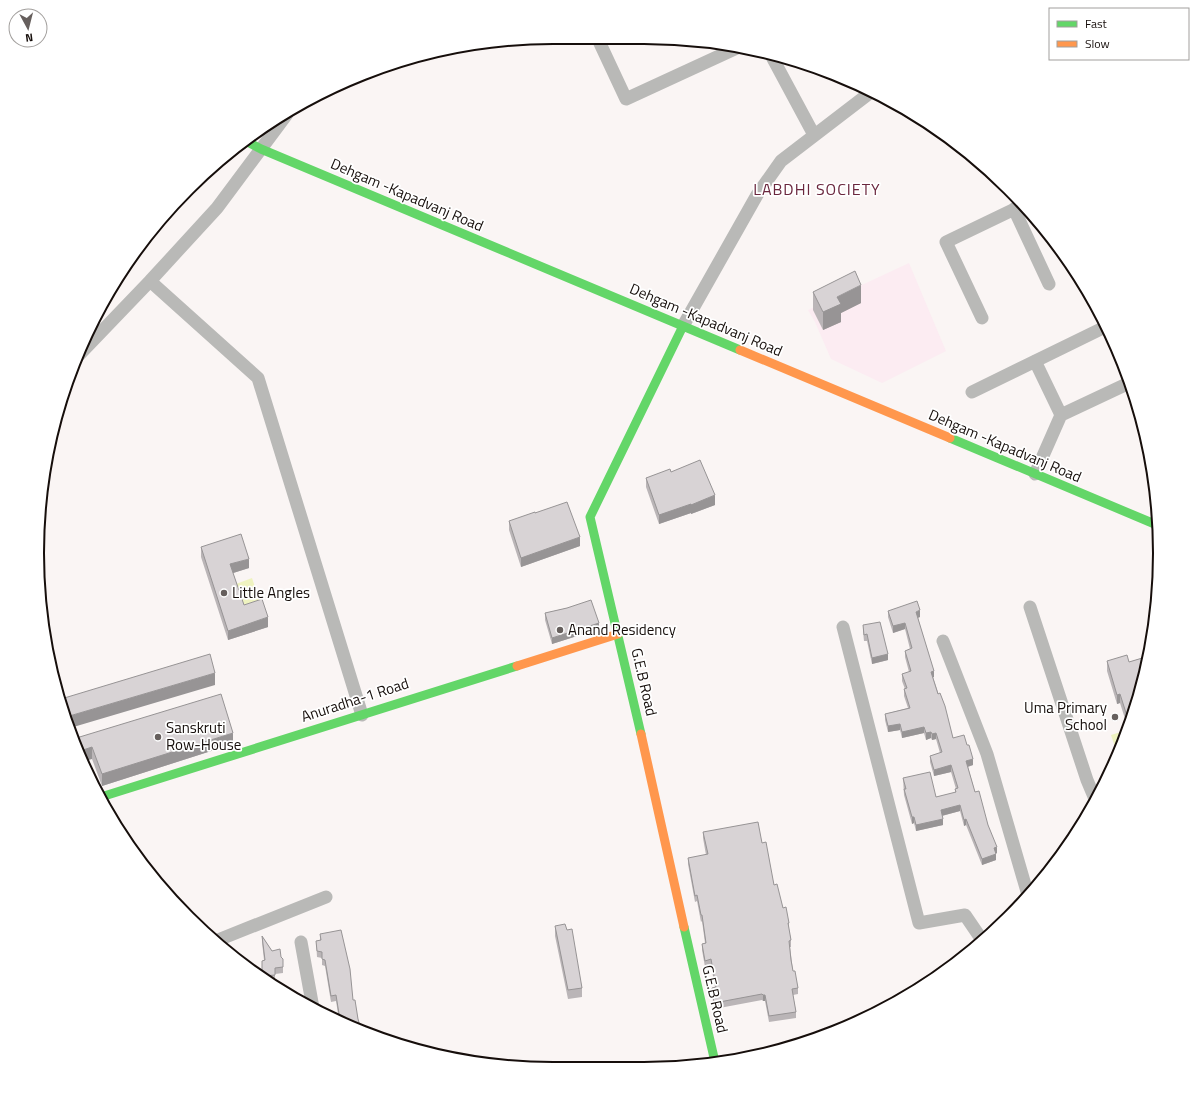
<svg xmlns="http://www.w3.org/2000/svg" width="1197" height="1106" font-family="'Titillium Web',sans-serif">
	<style>
		.commercial { fill: #fcecf2 }
		.green { fill: #eff3c0 }
		.lines { fill: none; stroke-linecap: round; stroke-linejoin: round }
		.street { stroke: #b9b9b7; stroke-width: 13 }
		.fast { stroke: #63d668; stroke-width: 9 }
		.slow { stroke: #ff974d; stroke-width: 9 }
		.wall { fill: #bab5b7 }
		.shaded-wall { fill: #979495 }
		.building { fill: #d8d3d5; stroke: #979495 }
		.poi-dot { fill: #665f5d; stroke: #fff; stroke-width: 1.5 }
		.labels { text-anchor: middle; stroke-width: 3.5; stroke-linejoin: round; paint-order: stroke }
		.street-label { font-size: 15px; fill: #160e0b; stroke: #fff }
		.poi-label { font-size: 15px; fill: #160e0b; stroke: #fff; text-anchor: start }
		.neighbourhood-label { font-size: 16px; letter-spacing: 1px; fill: #6a263d; stroke: #fff }
		.rim { fill: none; stroke: #160e0b; stroke-width: 2 }
	</style>
	<rect width="100%" height="100%" fill="#faf5f4"/>
	<path class="commercial" d="M909,263l37,88 -64,32 -51,-24 -16,-37 -7,-12z"/>
	<path class="green" d="M252,578l10,30 -16,5 -10,-29z
		M1127,730l-9,26 -7,-21z"/>
	<g class="lines">
		<path class="street" d="M597,37l29,62 115,-53
			M771,55l43,80
			M287,114l-70,94 -67,73 108,97 104,337
			M1014,209l35,75
			M982,318l-36,-76 77,-37
			M683,326l74,-131 24,-34 90,-69
			M79,355l71,-74
			M1035,361l26,54 -26,59
			M972,392l133,-65
			M1061,415l68,-32
			M1030,607l57,173 8,19
			M843,627l76,296 46,-8 17,25
			M943,641l44,113 41,141
			M218,940l108,-43
			M301,942l12,66"/>
		<path class="fast" d="M244,140l17,9 479,201
			M950,438l207,87
			M641,734l-51,-217 93,-191
			M101,797l416,-131
			M684,927l31,135"/>
		<path class="slow" d="M740,350l210,88
			M517,666l101,-32
			M641,734l43,193"/>
	</g>
	<path class="wall" d="M813,292l48,11 -20,10v9l-18,8 -10,-20z
		M671,472l44,33 -24,9v-1l-32,11 -13,-37v-9z
		M509,521l71,25 -59,21 -12,-37z
		M201,547l48,21 -16,5 11,32 24,22 -40,13 -27,-83z
		M567,608l32,21 -47,15 -7,-24v-7z
		M888,611l32,6 -2,1 16,59h-1l20,61 20,27 -5,2 7,25 13,33 9,28h-1v7l-14,5 -16,-40 -2,1 -4,-15 -18,5 1,9 -27,6 -2,-8 -2,1 -8,-29 -1,-17 33,19 19,-4v-4h1l-5,-17 -17,4 -4,-14v-6l10,-3 -4,-14 -4,1 -1,-2 -5,2 -2,-7 -22,5 -2,-8 -12,2 -3,-12v-6l23,-6 -4,-12v-7h1l-3,-8v-7l7,-2 -4,-15v-6l5,-2 -5,-20 -12,4 -5,-16z
		M863,625l25,35 -16,4 -5,-23h-3l-1,-10z
		M1149,656l-21,69h-1l-7,-22 -3,1 -10,-33v-10l22,1z
		M73,739l160,5 -131,42 -10,-27z
		M703,832l59,11 12,42 15,38v6l2,11v7h-1l3,24 5,17v6l-5,1 3,17v6l-27,4 -4,-21h-2l-1,-1 -48,9 -2,-15v-6l3,-1 -4,-21 -6,1 -3,-17v-6l3,-1 -3,-22 -1,1 -4,-21 -2,1 -7,-38v-6l18,-3 -3,-17z
		M555,926l27,62v9l-14,2 -13,-63z
		M320,934l33,66 5,19 2,7v3l-21,-9 -3,-19 -5,1 -6,-36 -3,-1v-7l-5,-1 -1,-16 4,-1z
		M262,936l10,15 11,8v14l-8,1v7h-4l-9,-7 2,-14 -2,-18z"/>
	<path class="shaded-wall" d="M861,285v18l-20,10v9l-18,8v-18l14,-15z
		M715,495v10l-24,9v-9z
		M691,504v9l-32,11v-9z
		M580,537v9l-59,21v-9z
		M249,559v9l-19,6v-10z
		M920,610v7l-4,1v-6z
		M268,617v10l-40,13v-9z
		M599,623v6l-47,15v-6z
		M905,623v6l-12,4v-7z
		M888,654v6l-16,4v-6z
		M934,671v6l-3,1v-6z
		M215,673v12l-145,43 -4,-11z
		M1120,694v9l-3,1v-9z
		M1132,715l-4,10h-1v-9z
		M900,724v6l-12,2v-6z
		M924,727v6l-22,5v-6z
		M931,732v6l-5,2v-7z
		M233,733v11l-131,42v-12z
		M936,733v6l-4,1v-6z
		M92,747v12l-10,3 -5,-10z
		M973,759v6l-7,2v-6z
		M951,765v7l-17,4v-6z
		M960,805v6l-19,5v-6z
		M912,817h2v6l-2,1z
		M943,819v6l-27,6v-6z
		M966,819v6l-2,1v-6z
		M997,847v6l-3,1v-6z
		M996,854v6l-14,5v-6z
		M763,995h2v6h-2z"/>
	<path class="building" d="M855,271l6,14 -24,12 4,7 -18,8 -10,-20z
		M700,460l15,35 -24,10v-1l-32,11 -13,-37 24,-9 1,3z
		M567,502l13,35 -59,21 -12,-37 26,-9v1z
		M241,534l8,25 -19,5 14,41 18,-6 6,18 -40,14 -27,-84z
		M591,600l8,23 -47,15 -7,-25 22,-5z
		M917,601l3,9 -4,2 18,59 -3,1 7,22 2,-1 5,13 8,32 11,-3 3,10h2l4,14 -7,2 9,31 4,-1 9,34 9,22 -3,1 2,6 -14,5 -16,-40 -2,1 -4,-15 -19,5 2,9 -27,6 -2,-8h-2l-8,-28h2l-3,-11 27,-6 6,25 20,-5 -1,-3 3,-1 -7,-23 -17,5 -4,-14 12,-4 -6,-19 -4,1 -1,-2 -5,1 -2,-6 -22,5 -2,-8 -12,2 -3,-12 25,-6 -6,-19 3,-1 -5,-14 9,-3 -6,-20 7,-3 -7,-25 -12,3 -5,-15z
		M880,622l8,32 -16,4 -5,-24 -3,1 -1,-10z
		M210,654l5,19 -149,44 -5,-18z
		M1127,655l2,7 20,-6 -17,59 -5,1 -7,-22 -3,1 -10,-34z
		M221,694l12,39 -131,41 -10,-27 -15,5 -1,-2 -3,-11z
		M758,822l4,21 4,-1 8,43 3,-1 6,24 3,-1 3,16h-1l3,17 -2,1 2,19 2,11h2l3,17 -6,1 4,23 -27,4 -4,-21h-2l-1,-1 -48,9 -2,-15 4,-1 -5,-28 -6,2 -3,-17 4,-1 -4,-28h-1l-4,-20 -2,1 -7,-38 20,-4 -5,-22z
		M565,924l2,6 5,-1 10,59 -14,2 -13,-64z
		M341,930l9,39 3,31h2l3,19 2,7 -3,1 1,1 -18,-8 -4,-25 -5,1 -6,-36 -3,-1v-7l-5,-1 -1,-10 5,-1 -1,-6z
		M262,936l10,15 8,-2 1,8 2,2v8l-8,1v7l-11,1 -2,-1v-14l3,-1z"/>
	<g class="poi-dot">
		<circle cx="224" cy="593" r="4"/>
		<circle cx="560" cy="630" r="4"/>
		<circle cx="1115" cy="717" r="4"/>
		<circle cx="158" cy="737" r="4"/>
	</g>
	<g class="labels">
		<g class="street-label">
			<text transform="translate(407 195) rotate(23)" y="5">Dehgam -Kapadvanj Road</text>
			<text transform="translate(706 320) rotate(23)" y="5">Dehgam -Kapadvanj Road</text>
			<text transform="translate(1005 446) rotate(23)" y="5">Dehgam -Kapadvanj Road</text>
			<text transform="translate(644 682) rotate(77)" y="5">G.E.B Road</text>
			<text transform="translate(355 700) rotate(-18)" y="5">Anuradha-1 Road</text>
			<text transform="translate(715 999) rotate(77)" y="5">G.E.B Road</text>
		</g>
		<g class="poi-label">
			<text x="232" y="598">Little Angles</text>
			<text x="568" y="635">Anand Residency</text>
			<text x="1107" y="713" text-anchor="end">Uma Primary<tspan x="1107" dy="17">School</tspan></text>
			<text x="166" y="733">Sanskruti<tspan x="166" dy="17">Row-House</tspan></text>
		</g>
		<g class="neighbourhood-label">
			<text x="817" y="195">LABDHI SOCIETY</text>
		</g>
	</g>
	<path d="M0 0H1197V1106H0ZM553 44H644A509 509 0 0 1 1153 553V553A509 509 0 0 1 644 1062H553A509 509 0 0 1 44 553V553A509 509 0 0 1 553 44Z" fill="#fff" fill-rule="evenodd"/>
	<path class="rim" d="M553 44H644A509 509 0 0 1 1153 553V553A509 509 0 0 1 644 1062H553A509 509 0 0 1 44 553V553A509 509 0 0 1 553 44Z"/>
	<rect x="1049" y="8" width="140" height="52" fill="#ffffff" stroke="#a29f9d"/>
	<rect x="1057" y="21" width="20" height="6" fill="#63d668" stroke="#a29f9d"/>
	<text x="1085" y="28" font-size="12" fill="#160e0b">Fast</text>
	<rect x="1057" y="41" width="20" height="6" fill="#ff974d" stroke="#a29f9d"/>
	<text x="1085" y="48" font-size="12" fill="#160e0b">Slow</text>
	<g transform="translate(28 28) rotate(173)"><circle r="19" fill="#ffffff" stroke="#a29f9d"/>
	<path d="M0-3L7 15L0 10L-7 15Z" fill="#665f5d"/>
	<text y="-6" font-size="11" font-weight="bold" text-anchor="middle" fill="#160e0b">N</text>
	</g>
</svg>
